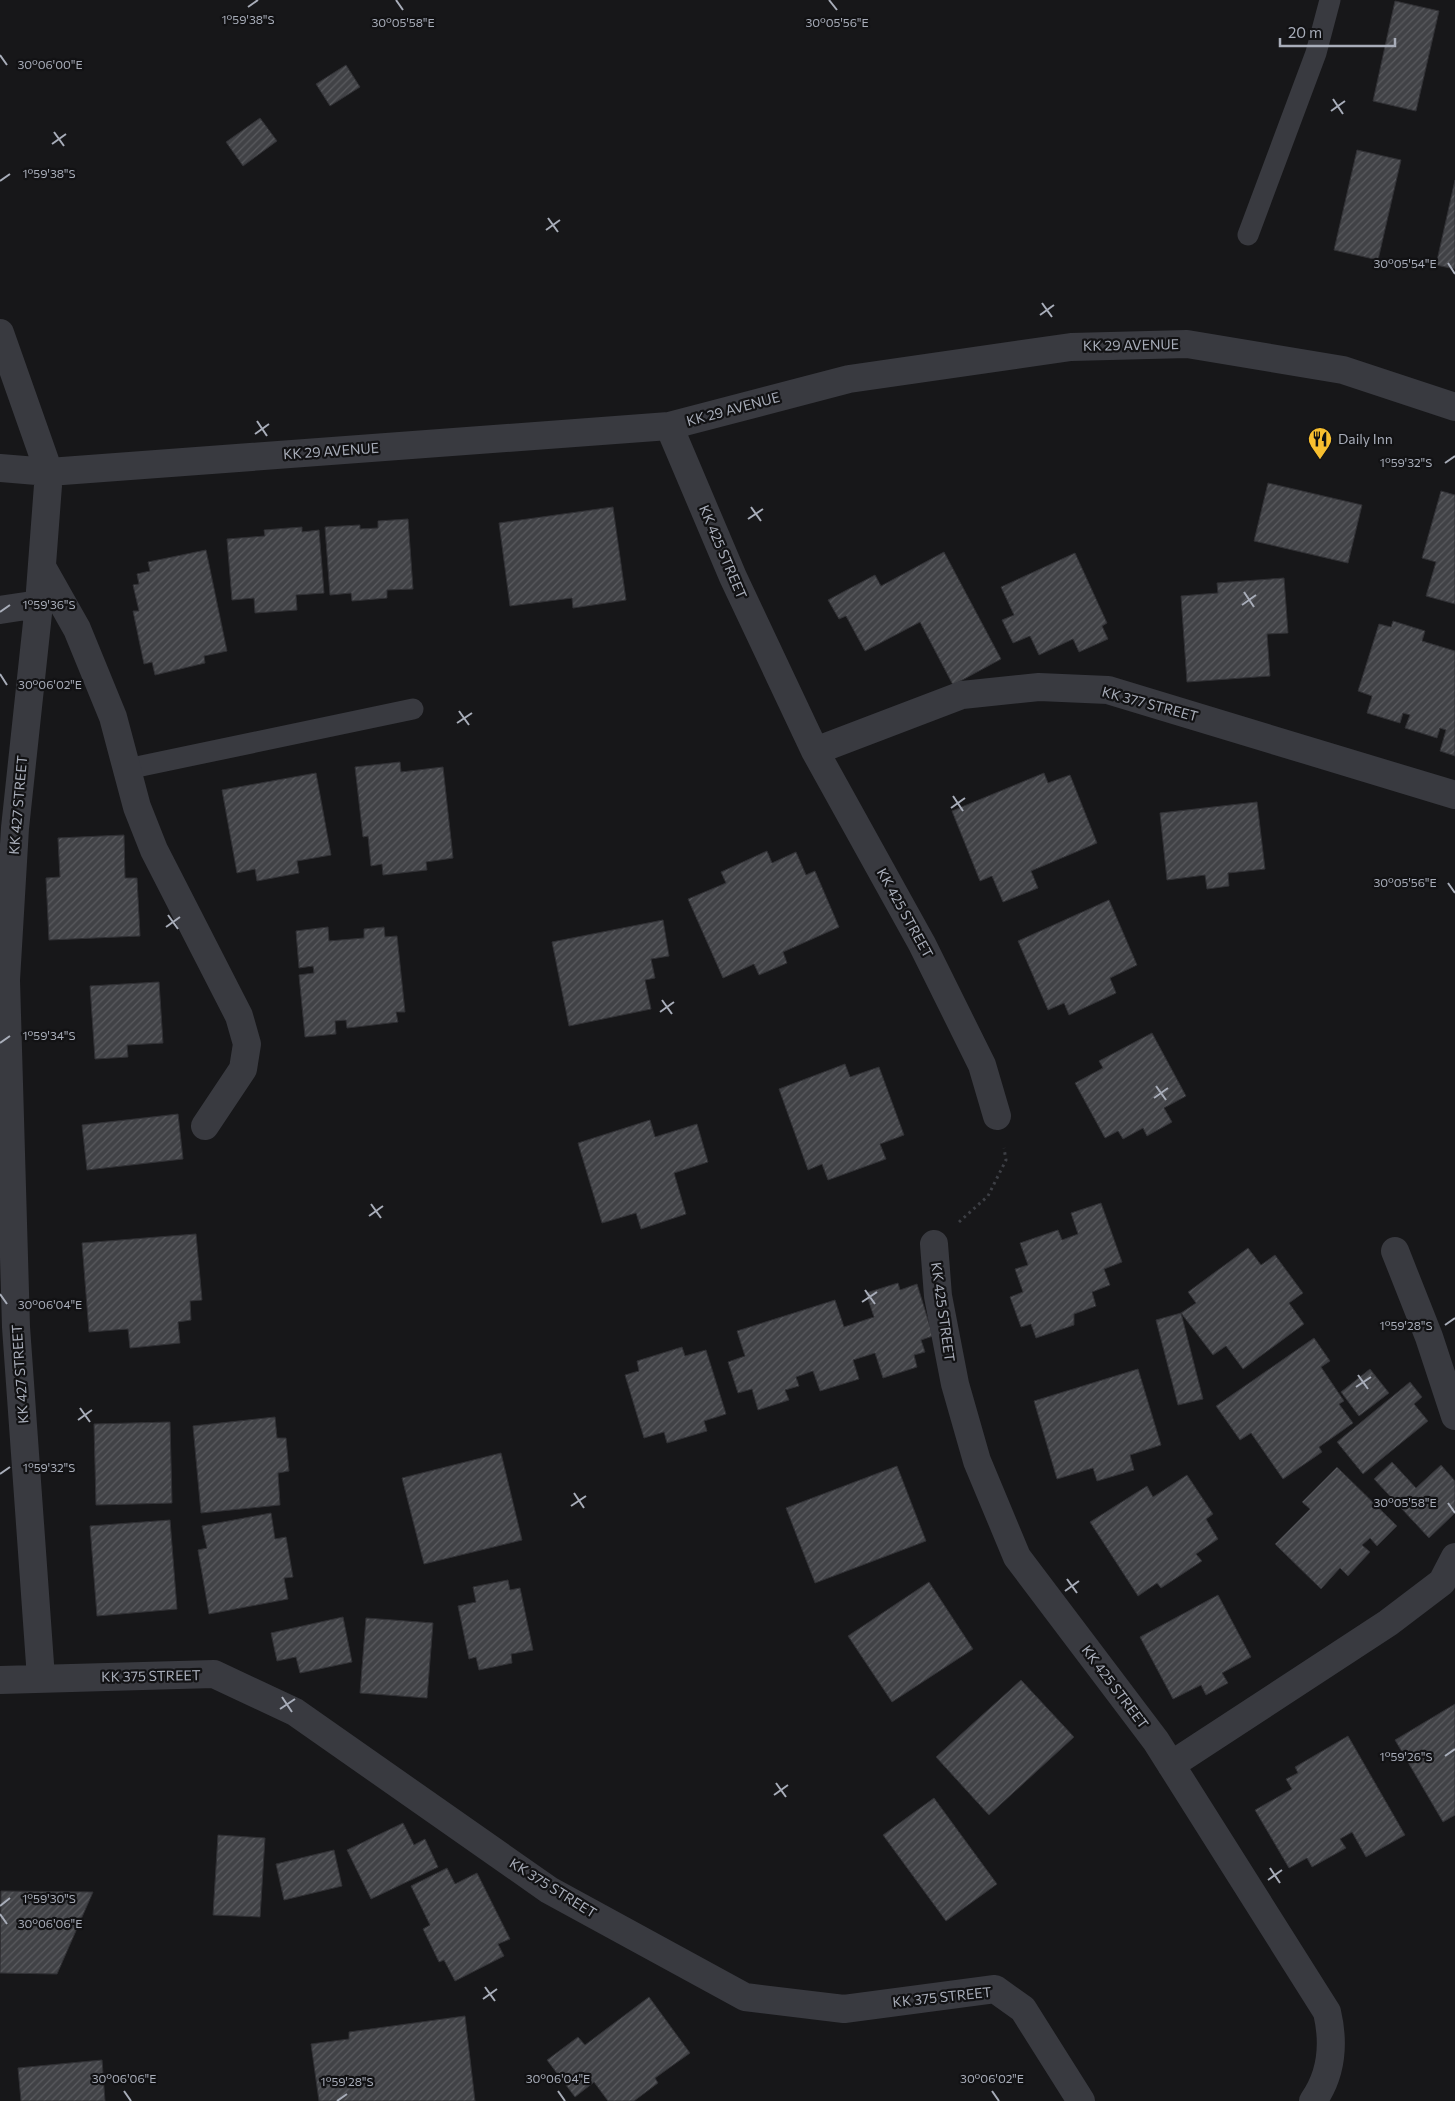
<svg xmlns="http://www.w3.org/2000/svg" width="1455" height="2101" font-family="Commissioner,sans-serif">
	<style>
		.building { fill: url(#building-hatch); stroke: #313135 }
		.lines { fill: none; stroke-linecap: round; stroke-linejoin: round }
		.path { stroke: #3d3f45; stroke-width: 3; stroke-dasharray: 2.5 4; stroke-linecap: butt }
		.lane { stroke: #393a40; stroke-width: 21 }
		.street { stroke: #393a40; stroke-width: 28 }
		.ticks { fill: none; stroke: #a8adb9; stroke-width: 2 }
		.labels { text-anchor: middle; stroke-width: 4.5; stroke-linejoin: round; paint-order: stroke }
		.street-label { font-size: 14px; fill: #a8adb9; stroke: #121214 }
		.poi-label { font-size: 14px; fill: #a8adb9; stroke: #121214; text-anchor: start }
		.ticks-label { font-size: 12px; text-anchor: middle; fill: #a8adb9; stroke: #121214; stroke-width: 4.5; stroke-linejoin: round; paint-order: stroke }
	</style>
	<defs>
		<pattern id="building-hatch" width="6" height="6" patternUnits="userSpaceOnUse" patternTransform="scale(1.25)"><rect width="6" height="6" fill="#414246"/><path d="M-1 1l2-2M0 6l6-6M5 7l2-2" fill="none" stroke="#5a5b5f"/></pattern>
	</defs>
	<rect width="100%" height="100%" fill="#171719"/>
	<path class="building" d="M1395,1l44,10 -23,100 -43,-10z
		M346,65l14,22 -30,19 -14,-22z
		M260,118l17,23 -34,25 -17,-24z
		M1357,150l44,10 -23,100 -44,-10z
		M1455,180v89l-19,-4z
		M1268,483l94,22 -14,58 -94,-22z
		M1441,491l14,4v109l-29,-8 10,-34 -14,-4z
		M613,507l13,93 -53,8 -1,-10 -62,8 -11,-83z
		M408,519l5,70 -26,1v8l-35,3 -1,-8 -21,2 -5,-68 35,-2v4l18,-1v-7z
		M302,527v5l17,-2 5,63 -28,2 1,15 -42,3 -1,-15 -22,2 -5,-61 38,-3 -1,-6z
		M206,550l21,101 -23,5 1,7 -50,12 -3,-13 -8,2 -11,-53h6l-6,-26 6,-1 -2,-10 13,-3 -2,-9z
		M944,552l57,107 -48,26 -33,-63 -55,29 -19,-35 -7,3 -11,-19 47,-25 6,11z
		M1075,553l32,70 -5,3 6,13 -29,13 -6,-13 -34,16 -9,-19 -17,7 -11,-23 12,-5 -13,-28z
		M1284,578l4,55 -21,1 3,42 -83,6 -6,-86 37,-3 -1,-10z
		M1393,621l32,10 -3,10 33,10v105l-15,-5 6,-21 -6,-2 -3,10 -32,-10 5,-13 -7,-2 -3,10 -33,-10 5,-17 -14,-5 21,-67 12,3z
		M400,762l1,10 42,-5 10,91 -27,4 1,8 -44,5 -1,-11 -11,2 -3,-30 -5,1 -8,-70z
		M316,773l15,82 -34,6 2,12 -42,8 -2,-12 -18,4 -15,-83z
		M1044,773l4,10 22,-8 27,68 -66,28 7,17 -35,14 -11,-26 -12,5 -28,-70z
		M1257,802l8,67 -37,4 1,13 -22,3 -2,-14 -38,5 -7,-67z
		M124,835l1,43h12l3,58 -91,4 -3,-62 14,-1 -2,-39z
		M767,851l5,12 24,-11 10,23 9,-4 24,56 -56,25 4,11 -28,12 -5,-11 -31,14 -35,-79 38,-16 -5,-11z
		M1109,900l28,65 -27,13 6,15 -47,22 -5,-12 -16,7 -30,-69z
		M663,920l6,36 -18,3 4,19 -10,2 6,29 -82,17 -17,-84z
		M328,927l1,14 35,-3v-9l20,-2 1,10 12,-1 8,76h-9l2,10 -51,6 -1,-8 -11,1 1,13 -31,3 -6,-62 15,-2 -1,-7 -14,2 -3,-37z
		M159,982l4,61 -36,2 1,12 -33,2 -5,-73z
		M1152,1033l34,63 -22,12 8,14 -25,14 -4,-8 -20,11 -5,-8 -13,7 -30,-55 28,-15 -4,-7z
		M845,1064l5,13 29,-10 25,68 -24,9 6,15 -58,21 -6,-16 -14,6 -29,-81z
		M178,1114l5,45 -96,11 -5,-45z
		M650,1120l5,17 42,-13 11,38 -34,11 12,41 -45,15 -5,-16 -34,10 -24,-80z
		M1101,1203l21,59 -18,7 6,16 -18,7 4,14 -22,8v11l-38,13 -5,-14 -10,3 -11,-30 13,-5 -8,-23 13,-4 -8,-22 38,-13 4,10 16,-6 -7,-21z
		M196,1234l6,66 -12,1 1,19 -13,2 2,21 -50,5 -2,-19 -39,3 -7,-89z
		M1248,1248l13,17 14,-10 28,38 -14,10 15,21 -61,45 -17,-23 -13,9 -32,-42 15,-10 -8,-11z
		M898,1283l2,7 17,-6 16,52 -12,4 4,12 -11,3 3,12 -34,11 -8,-25 -22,7 6,19 -39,12 -7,-20 -17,6 3,9 -14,4 4,10 -31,10 -6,-21 -14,4 -10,-31 17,-6 -8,-25 98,-31 9,27 30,-10 -8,-24z
		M1181,1313l22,86 -25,6 -22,-85z
		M1314,1338l16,23 -9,6 23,34 -5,3 14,19 -34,24 3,5 -39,27 -32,-46 -11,7 -24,-34z
		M682,1347l3,9 21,-6 20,64 -22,7 3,10 -40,12 -3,-11 -20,6 -19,-63 14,-4 -2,-10z
		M1138,1369l23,76 -31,10 4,15 -37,11 -4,-13 -36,11 -23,-78z
		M1370,1369l19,24 -30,23 -18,-24z
		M1410,1382l12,15 -8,7 14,17 -65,53 -26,-32z
		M275,1417l2,21h9l3,33 -11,2 2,32 -79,8 -8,-87z
		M170,1422l2,81 -76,2 -2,-81z
		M501,1453l21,87 -98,24 -22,-86z
		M1392,1462l24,26 25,-23 14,16v32l-26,25 -55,-59z
		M897,1466l29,75 -111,42 -29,-75z
		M1337,1467l60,59 -20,20 -7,-8 -8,7 8,7 -22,24 -8,-8 -19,21 -46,-45 35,-35 -8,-7z
		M1187,1475l26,39 -7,5 12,20 -22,15 6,7 -41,27 -4,-5 -19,13 -48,-74 57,-36 6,11z
		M271,1513l4,26 11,-2 7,40 -9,1 4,21 -79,15 -11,-64 9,-2 -5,-22z
		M170,1520l7,89 -80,7 -7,-90z
		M508,1580l2,10 10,-2 13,62 -22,4 1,9 -33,7 -3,-13 -7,2 -11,-53 18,-4 -3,-15z
		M929,1582l44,67 -81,53 -44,-66z
		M1218,1595l33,62 -29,16 6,10 -22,12 -5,-10 -28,14 -33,-62z
		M343,1617l9,45 -52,11 -4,-16 -19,4 -6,-28z
		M366,1618l67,5 -6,75 -67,-5z
		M1021,1680l53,57 -85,78 -53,-58z
		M1455,1704v111l-12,7 -48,-82z
		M1348,1736l57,99 -39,22 -14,-25 -12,7 6,9 -34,19 -5,-9 -18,10 -34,-58 37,-21 -6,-10 12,-6 -3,-6z
		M934,1798l63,86 -51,37 -63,-86z
		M403,1823l11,22 11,-6 13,28 -67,32 -24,-49z
		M218,1835l47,3 -5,79 -47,-2z
		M334,1850l8,36 -58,14 -8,-36z
		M447,1868l8,16 22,-11 33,66 -12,5 6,12 -49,25 -11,-21 -5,2 -16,-33 7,-4 -19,-39z
		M1,1891l92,1 -36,82 -57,-1z
		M649,1997l41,56 -35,25 3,5 -24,18h-26l-14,-19 -19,15 -28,-37 31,-23 7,8z
		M465,2016l10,85h-156l-8,-57 38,-5v-7z
		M102,2060l3,41h-84l-3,-33z"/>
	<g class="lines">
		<path class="path" d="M959,1222l29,-26 18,-36 -2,-12"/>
		<path class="lane" d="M1248,235l68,-182 14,-53
			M127,769l286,-60"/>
		<path class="street" d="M0,333l49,139 -10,132 -24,224 -9,152 10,347 25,351
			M669,426l64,151 82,174 107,193 60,121 15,51
			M0,468l49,4 620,-46 180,-47 222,-32 116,-3 156,26 112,37
			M42,567l35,62 36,88 24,90 17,43 85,166 8,28 -4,25 -38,57
			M0,610l39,-6
			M815,751l147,-56 77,-8 69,3 347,105
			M934,1244l4,52 17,88 22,77 40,96 139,184 171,271c7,30 5,62 -14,89
			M1395,1251l34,86 26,79
			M0,1680l214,-6 81,38 254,178 196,107 99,12 151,-20 28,20 58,92
			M1171,1765l217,-142 54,-41 13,-25"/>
	</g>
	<path class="ticks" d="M396,0l7,10M829,0l8,10M248,7l10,-7M0,55l7,10M1333,99l10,15M1331,111l14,-10M54,132l10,14M52,144l14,-10M0,181l10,-7M548,218l10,14M546,230l14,-10M1448,263l7,11M1042,303l10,14M1040,315l14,-10M257,421l10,15M255,434l14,-10M1445,463l10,-7M751,507l10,14M748,519l15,-10M1244,592l10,15M1242,605l14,-10M0,612l10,-7M0,674l7,11M459,711l10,14M457,723l15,-10M953,796l10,15M951,808l14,-10M1448,883l7,10M168,915l10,14M166,927l14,-10M662,1000l10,14M660,1012l14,-10M0,1043l10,-7M1156,1086l10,14M1154,1098l14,-10M371,1204l10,14M369,1216l14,-10M865,1290l10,14M0,1294l7,10M862,1302l15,-10M1445,1325l10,-7M1358,1375l10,14M1356,1387l15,-10M80,1408l10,14M78,1420l14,-10M0,1474l10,-7M574,1493l10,15M1448,1503l7,10M571,1506l15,-10M1067,1579l10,14M1065,1591l14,-10M282,1697l10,15M280,1709l15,-10M1445,1756l10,-7M776,1783l10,14M774,1795l14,-10M1270,1868l10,15M1268,1880l14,-10M0,1906l10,-8M0,1914l7,10M485,1987l10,14M483,1999l14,-10M124,2091l7,10M558,2091l7,10M992,2091l7,10M337,2101l10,-7"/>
	<defs>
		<g id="restaurant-pin" transform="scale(1.25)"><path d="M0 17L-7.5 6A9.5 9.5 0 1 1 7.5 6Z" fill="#f8bf2f" stroke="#121214"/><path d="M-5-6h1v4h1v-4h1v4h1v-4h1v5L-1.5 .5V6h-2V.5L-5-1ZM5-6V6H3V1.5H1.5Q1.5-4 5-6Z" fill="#111"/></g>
	</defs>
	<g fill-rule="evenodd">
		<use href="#restaurant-pin" x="1320" y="439"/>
	</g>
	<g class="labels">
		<g class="street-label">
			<text transform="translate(1131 345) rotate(-1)" y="5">KK 29 AVENUE</text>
			<text transform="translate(733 409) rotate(-15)" y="5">KK 29 AVENUE</text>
			<text transform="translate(331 451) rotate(-4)" y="5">KK 29 AVENUE</text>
			<text transform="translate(723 552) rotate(67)" y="5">KK 425 STREET</text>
			<text transform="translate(1150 704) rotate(15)" y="5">KK 377 STREET</text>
			<text transform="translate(18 805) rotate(-85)" y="5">KK 427 STREET</text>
			<text transform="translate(905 913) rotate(61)" y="5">KK 425 STREET</text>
			<text transform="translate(943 1312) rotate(82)" y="5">KK 425 STREET</text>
			<text transform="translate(20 1374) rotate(-94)" y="5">KK 427 STREET</text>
			<text transform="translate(151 1676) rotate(-1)" y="5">KK 375 STREET</text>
			<text transform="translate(1115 1687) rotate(53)" y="5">KK 425 STREET</text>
			<text transform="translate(553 1888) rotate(32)" y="5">KK 375 STREET</text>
			<text transform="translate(942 1997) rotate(-6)" y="5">KK 375 STREET</text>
		</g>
		<g class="poi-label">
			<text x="1338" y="444">Daily Inn</text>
		</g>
	</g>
	<g class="ticks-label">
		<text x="248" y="24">1°59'38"S</text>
		<text x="403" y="27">30°05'58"E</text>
		<text x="837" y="27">30°05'56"E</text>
		<text x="50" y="69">30°06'00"E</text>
		<text x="49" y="178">1°59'38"S</text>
		<text x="1405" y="268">30°05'54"E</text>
		<text x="1406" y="467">1°59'32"S</text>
		<text x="49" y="609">1°59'36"S</text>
		<text x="50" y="689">30°06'02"E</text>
		<text x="1405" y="887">30°05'56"E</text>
		<text x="49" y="1040">1°59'34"S</text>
		<text x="50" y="1309">30°06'04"E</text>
		<text x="1406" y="1330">1°59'28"S</text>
		<text x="49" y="1472">1°59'32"S</text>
		<text x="1405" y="1507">30°05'58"E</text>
		<text x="1406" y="1761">1°59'26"S</text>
		<text x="49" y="1903">1°59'30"S</text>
		<text x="50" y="1928">30°06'06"E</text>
		<text x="124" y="2083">30°06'06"E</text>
		<text x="558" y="2083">30°06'04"E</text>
		<text x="992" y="2083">30°06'02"E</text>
		<text x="347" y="2086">1°59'28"S</text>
	</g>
	<path d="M1280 38v8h115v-8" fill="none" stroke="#a8adb9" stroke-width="2.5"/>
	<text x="1288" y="38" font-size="15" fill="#a8adb9" stroke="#121214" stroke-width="4" paint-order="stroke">20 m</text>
</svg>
